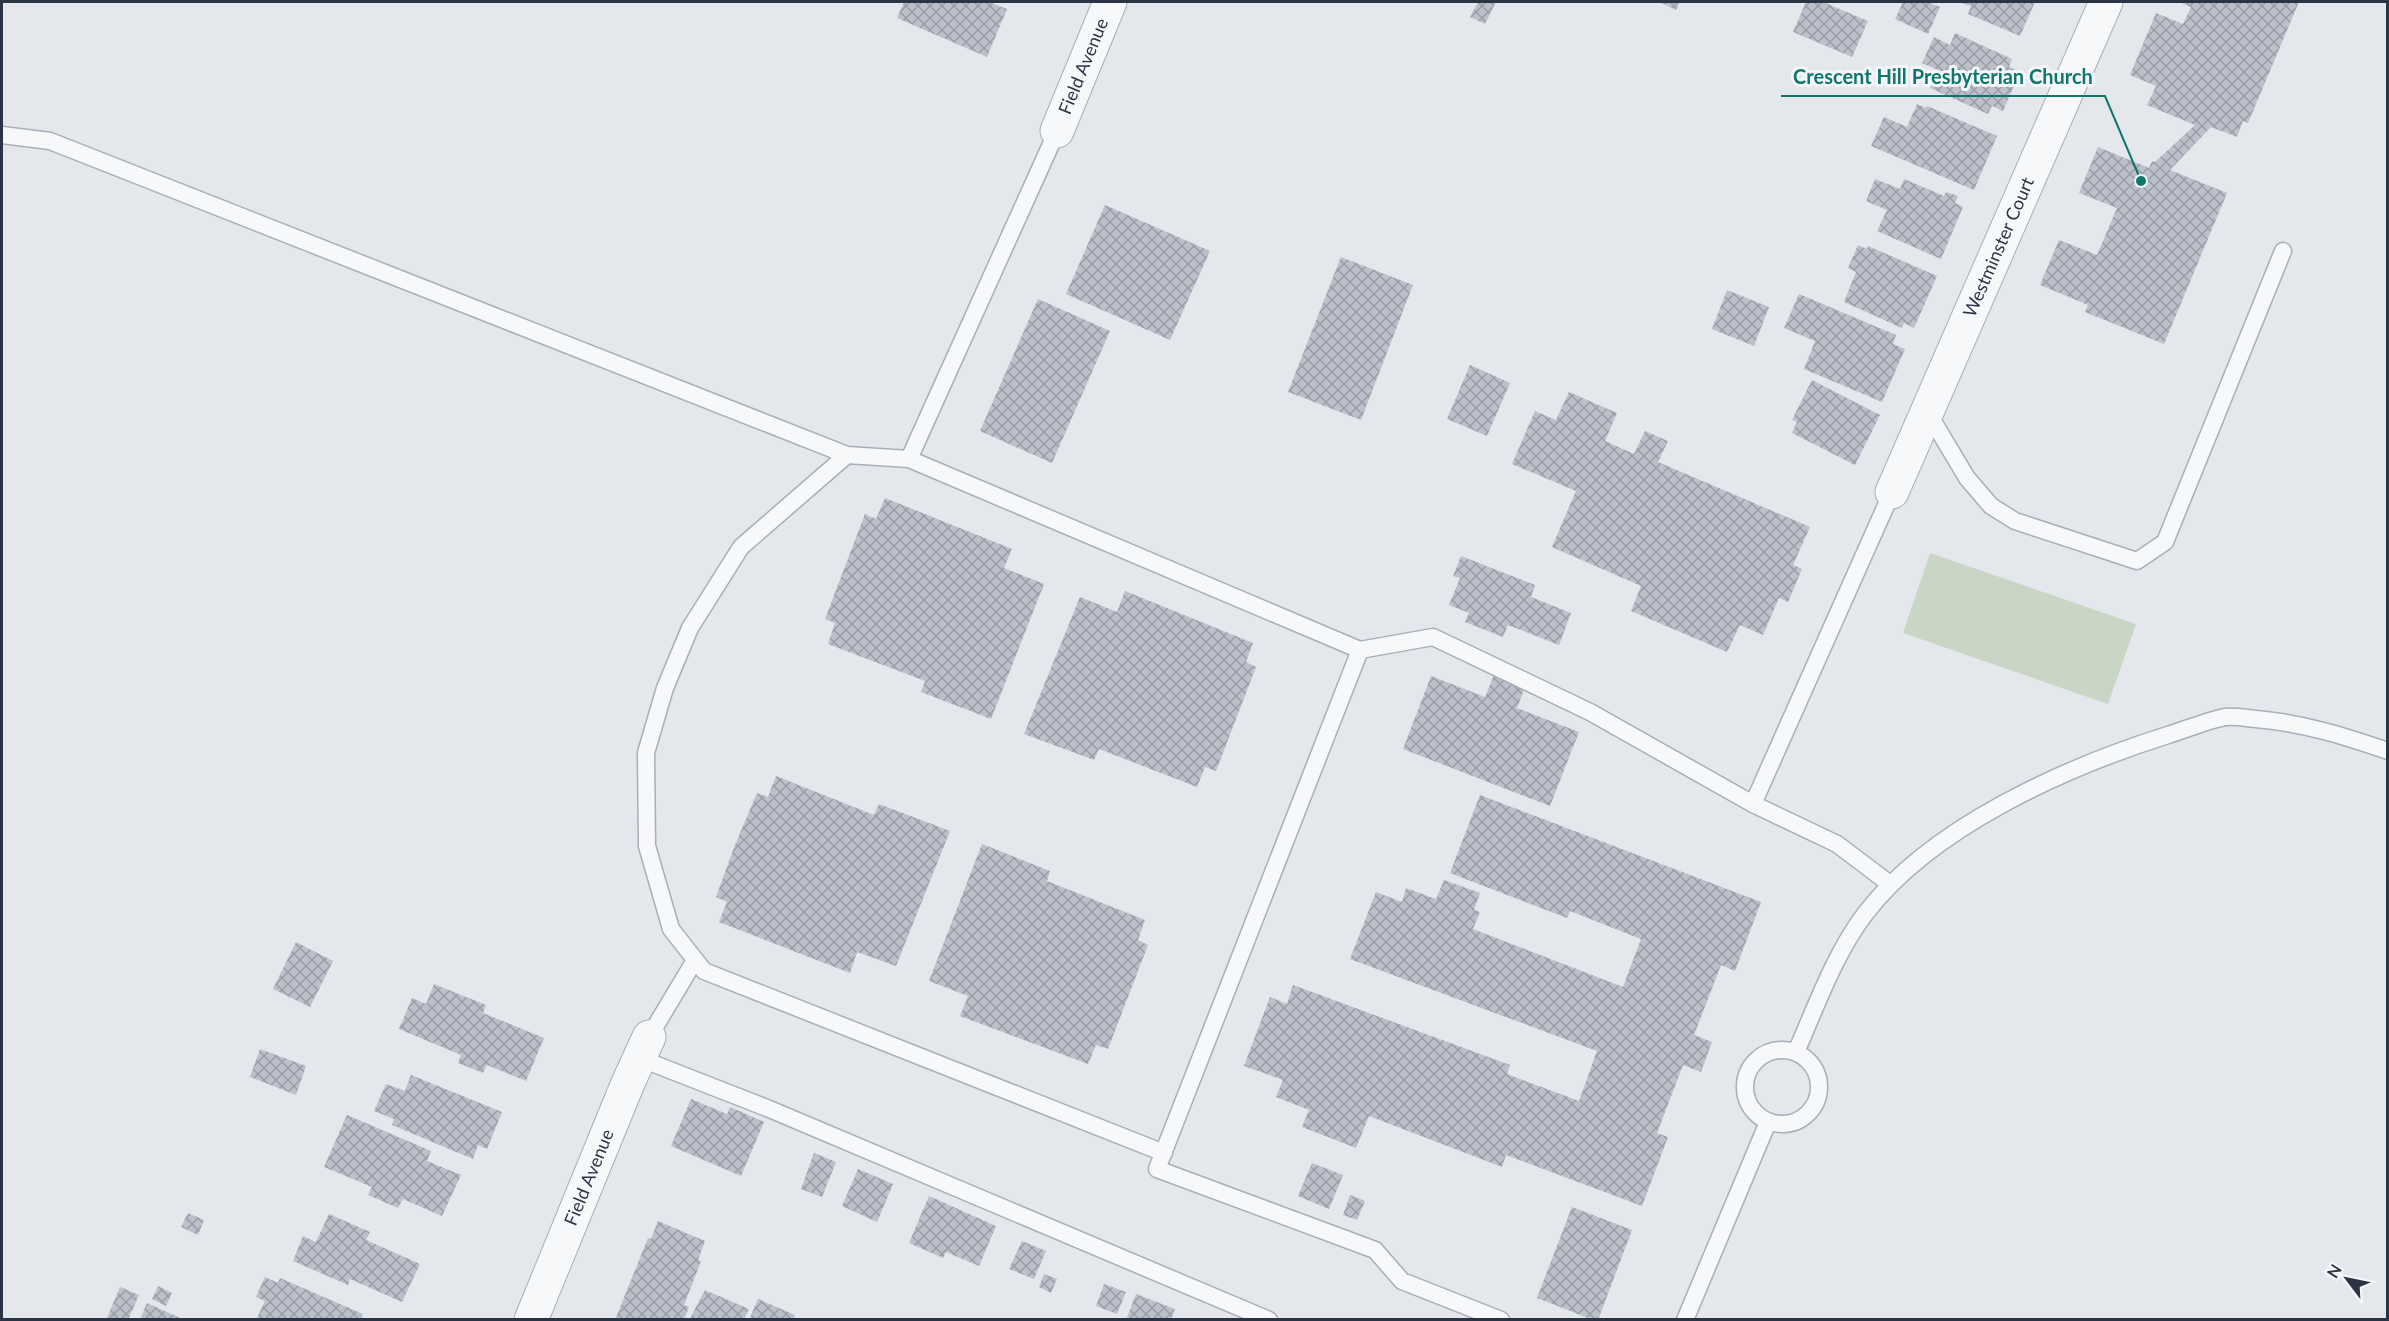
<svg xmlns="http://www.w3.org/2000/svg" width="2389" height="1321" font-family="Lato,sans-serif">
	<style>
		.green { fill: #c9d6c5 }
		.building { fill: url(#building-cross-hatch) }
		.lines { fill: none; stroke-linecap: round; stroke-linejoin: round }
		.service-casing { stroke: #a9aeb7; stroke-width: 19 }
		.minor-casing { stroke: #a9aeb7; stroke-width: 35 }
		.service { stroke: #f7f8fa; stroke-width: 16 }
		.minor { stroke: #f7f8fa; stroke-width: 33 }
		.labels { text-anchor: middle; stroke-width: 6; stroke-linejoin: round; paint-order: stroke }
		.street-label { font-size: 18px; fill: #2b3445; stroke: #f4f6f9 }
		.leader { fill: none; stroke: #0f766e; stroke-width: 2 }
		.callout-dot { fill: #0f766e; stroke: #f4f6f9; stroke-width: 2 }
		.callout-label { font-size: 20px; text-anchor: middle; font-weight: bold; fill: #0f766e; stroke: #f4f6f9; stroke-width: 6; stroke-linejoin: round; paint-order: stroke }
	</style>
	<defs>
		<pattern id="building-cross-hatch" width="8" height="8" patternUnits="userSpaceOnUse" patternTransform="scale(1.5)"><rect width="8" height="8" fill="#bbc0ca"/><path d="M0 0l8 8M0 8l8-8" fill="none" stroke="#989da6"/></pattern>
	</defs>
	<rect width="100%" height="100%" fill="#e4e7ec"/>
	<path class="green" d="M1930,553l206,71 -28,80 -205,-71z"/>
	<path class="building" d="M904,2h85l18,7 -20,48 -90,-39z
		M1478,2h18l-11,22 -15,-7z
		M1659,2h21l-4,8z
		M1806,2h17l45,19 -16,36 -59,-25z
		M1903,2h24l13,5 -12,27 -33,-15z
		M1959,2h76l-15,34 -52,-22 3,-8z
		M2179,2h120l-51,121 -5,-2 -6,16 -26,-10 -41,43 57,23 -63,151 -79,-32 3,-7 -48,-20 19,-45 38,15 20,-47 -38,-15 19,-46 51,21 3,-7 3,1 40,-37 -48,-20 9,-19 -26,-11 26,-62 27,11 8,-17z
		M1955,33l57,26 -3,8 11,5 -17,39 -11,-5 -4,8 -58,-26 8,-18 -16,-7 12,-26 16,8z
		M1917,104l9,4 1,-2 70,30 -23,54 -103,-44 13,-29 23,10z
		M1875,179l25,10 4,-10 40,17 2,-4 12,4 -3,7 8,4 -22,52 -64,-28 10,-21 -21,-9z
		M1105,205l105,46 -40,89 -104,-46z
		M1858,245l9,4 1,-3 69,30 -23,52 -10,-5 -2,5 -58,-26 12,-30 -8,-4z
		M1341,257l72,28 -52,135 -73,-28z
		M1727,290l42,17 -15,39 -42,-17z
		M1799,294l97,41 -3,9 12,5 -23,53 -78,-33 11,-28 -31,-13z
		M1038,299l72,32 -58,132 -72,-32z
		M1470,365l40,18 -23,53 -40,-17z
		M1812,380l68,35 -25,50 -63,-32 5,-11 -5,-2z
		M1569,392l48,21 -12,28 29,13 11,-23 23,10 -10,21 152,65 -17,38 9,4 -14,33 -9,-4 -16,37 -23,-10 -13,27 -96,-41 10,-25 -89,-39 24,-56 -64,-27 23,-53 21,9z
		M885,498l127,51 -8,19 40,16 -53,135 -70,-27 4,-11 -97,-37 7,-21 -10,-4 40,-105 11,5z
		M1461,556l74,29 -4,12 40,16 -12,32 -51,-20 -5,12 -38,-15 4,-9 -20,-8 11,-27 -7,-2z
		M1125,591l128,52 -7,19 10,5 -40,104 -11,-4 -8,20 -98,-38 -5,11 -70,-26 56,-137 37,15z
		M1494,675l31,12 -8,21 62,24 -29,74 -147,-57 28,-73 54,21z
		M776,776l98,39 5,-11 71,27 -54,135 -39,-14 -7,21 -131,-51 8,-20 -11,-5 19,-52 22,-52 11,4z
		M1480,795l281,107 -26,69 -14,-6 -27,70 18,7 -11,30 -18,-7 -26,68 11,4 -26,69 -136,-51 -4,12 -133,-51 -13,32 -54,-21 7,-17 -33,-13 7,-17 -39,-14 26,-69 17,7 6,-19 217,80 -3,9 72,27 18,-50 -247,-92 26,-67 26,10 4,-14 30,11 8,-19 36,13 -6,17 6,2 -7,17 150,58 18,-48 -71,-28 -3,7 -117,-45z
		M982,844l68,27 -3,10 98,39 -7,20 10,5 -40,104 -12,-4 -8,19 -128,-48 8,-20 -39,-15z
		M296,942l37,19 -23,46 -37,-18z
		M434,984l52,21 -3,8 61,25 -18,43 -39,-16 -4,8 -25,-10 3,-8 -62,-26 13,-31 14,6z
		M260,1049l46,17 -10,29 -46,-18z
		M411,1075l91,37 -15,37 -9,-4 -5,14 -81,-34 2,-6 -20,-8 12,-27 19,7z
		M691,1099l36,15 3,-7 34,15 -23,54 -70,-30z
		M347,1115l84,36 -4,10 34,14 -19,41 -39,-17 -5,9 -30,-13 4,-8 -48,-20z
		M814,1153l22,9 -14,35 -21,-8z
		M1312,1163l31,12 -14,34 -31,-13z
		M858,1169l35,15 -16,38 -35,-16z
		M1350,1195l15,6 -8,19 -14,-5z
		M929,1196l67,30 -17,40 -33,-14 -3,6 -34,-15z
		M1572,1207l60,23 -34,90h-5l-56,-22z
		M188,1213l16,7 -6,15 -17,-8z
		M329,1214l41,18 -4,8 54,24 -18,38 -52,-23 -2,6 -55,-24 10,-25 13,6z
		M658,1221l47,20 -7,19 3,1 -17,44 5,2 -5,13h-69l33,-82 3,1z
		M1022,1241l24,10 -12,28 -25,-10z
		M1044,1274l13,5 -6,14 -12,-6z
		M265,1277l13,6 2,-5 83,36 -2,6h-105l9,-19 -9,-4z
		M1104,1284l22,8 -9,22 -21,-8z
		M158,1286l14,7 -6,13 -14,-7z
		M120,1287l19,8 -11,25h-22z
		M705,1290l44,19 -5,11h-55z
		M1136,1294l39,15 -4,11h-45z
		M758,1299l37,16 -2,5h-44z
		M147,1303l22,10 16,7h-38l-6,-3z"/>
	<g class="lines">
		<g class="service-casing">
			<path id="service" d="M1057,131l-148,328 451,191 -203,519 218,81 27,31 99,39
				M2,135l48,6 797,314
				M1927,411l40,67 24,28 24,15 122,40 28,-19 118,-291
				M909,459l-62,-4 -106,92 -51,81 -25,60 -19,65 1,93 24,83 33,42 460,182
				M1360,650l73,-13 157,75 163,92 84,40 53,40
				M1753,804l139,-312
				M649,1037l46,-77
				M1745 1087a37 37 0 1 1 74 0a37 37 0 1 1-74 0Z
				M1796,1052c20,-45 39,-99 69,-138 66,-87 201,-147 303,-179 19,-6 38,-14 57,-18 9,-1 21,1 31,2 47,4 88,17 132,32
				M639,1058l128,50 502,212
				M1685,1320l83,-198"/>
		</g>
		<g class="minor-casing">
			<g id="minor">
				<path id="s1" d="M1057,131l53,-129"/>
				<path id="s2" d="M1892,492l214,-490"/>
				<path id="s3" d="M531,1320l97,-237 21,-46"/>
			</g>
		</g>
		<use href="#service" class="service"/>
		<use href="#minor" class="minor"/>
	</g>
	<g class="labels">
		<g class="street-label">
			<text dy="6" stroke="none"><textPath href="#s1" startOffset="70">Field Avenue</textPath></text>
			<text dy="6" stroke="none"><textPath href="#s2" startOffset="267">Westminster Court</textPath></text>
			<text dy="6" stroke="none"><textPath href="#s3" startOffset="154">Field Avenue</textPath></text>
		</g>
	</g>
	<path class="leader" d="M2141 181L2105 96H1781"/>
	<circle class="callout-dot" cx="2141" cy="181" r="6"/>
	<g class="callout-label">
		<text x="1943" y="84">Crescent Hill Presbyterian Church</text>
	</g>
	<rect width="2389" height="1321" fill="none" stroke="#2b3445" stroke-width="6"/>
	<g transform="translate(2347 1279) rotate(302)" stroke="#f4f6f9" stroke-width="4.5" paint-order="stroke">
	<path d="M0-4.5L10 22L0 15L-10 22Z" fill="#2b3445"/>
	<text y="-9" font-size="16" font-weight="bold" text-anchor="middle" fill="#2b3445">N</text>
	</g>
</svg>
